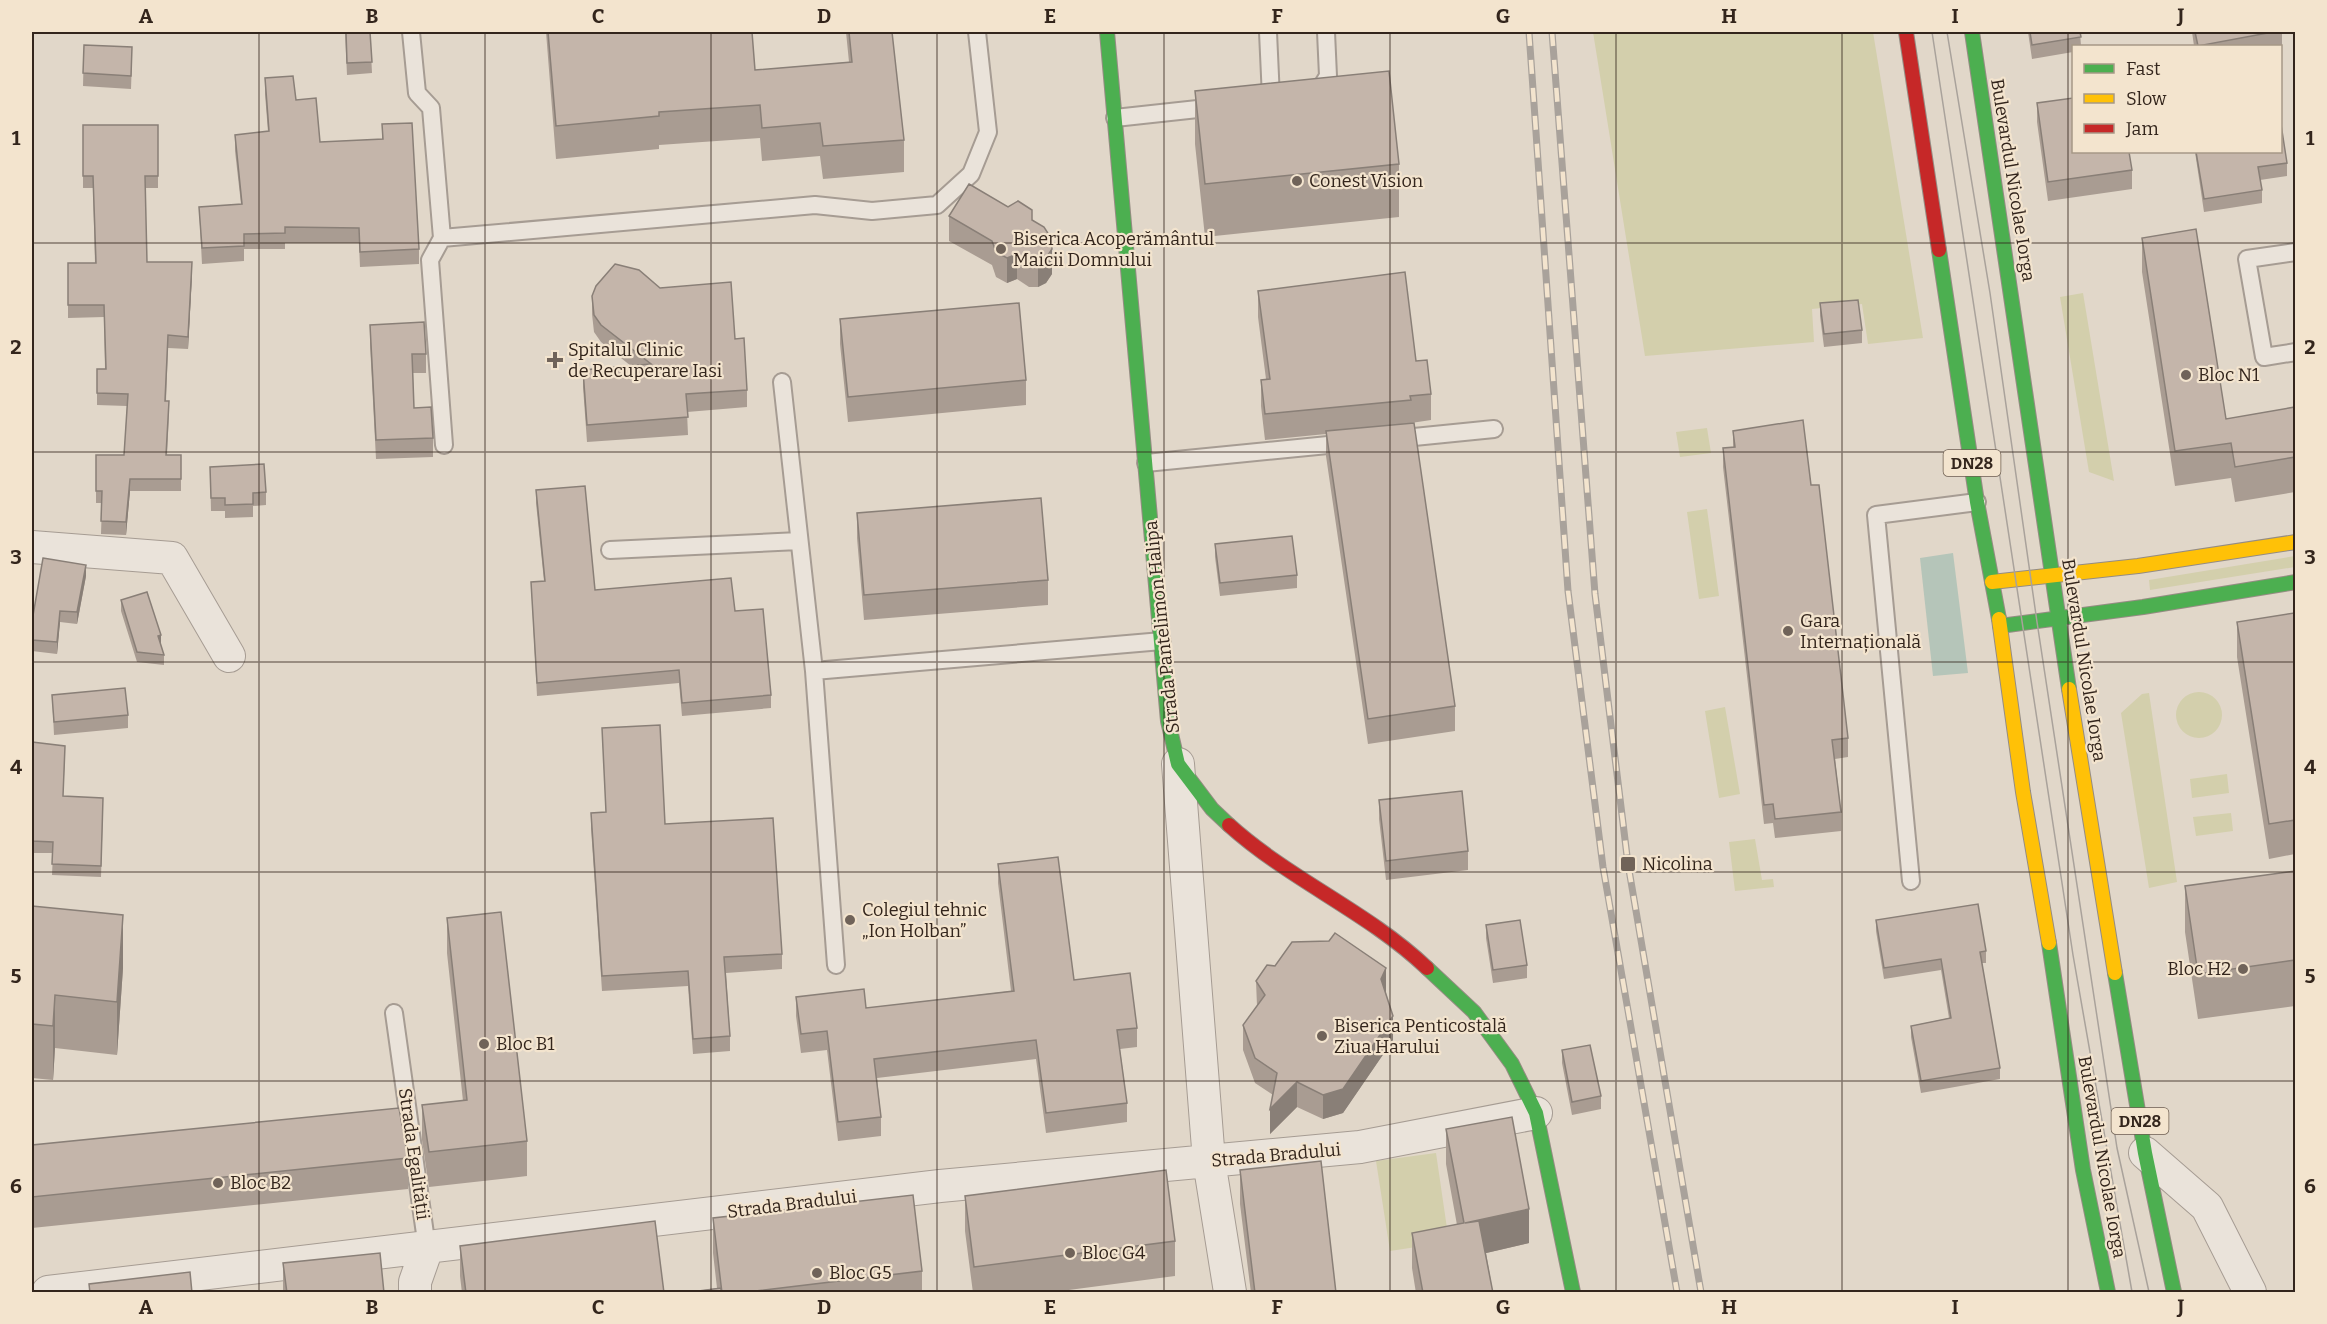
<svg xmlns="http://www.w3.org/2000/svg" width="2327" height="1324" font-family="Bitter,serif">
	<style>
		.green { fill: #d3cfac }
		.water { fill: #b5c5b9 }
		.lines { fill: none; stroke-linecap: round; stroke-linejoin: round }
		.lane-casing { stroke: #a69c93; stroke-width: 20 }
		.street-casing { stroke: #a69c93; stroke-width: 34 }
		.fast-casing { stroke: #958c83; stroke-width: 16 }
		.slow-casing { stroke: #958c83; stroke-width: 16 }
		.jam-casing { stroke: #958c83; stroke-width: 16 }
		.lane { stroke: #eae3da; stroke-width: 16 }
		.street { stroke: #eae3da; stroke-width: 32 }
		.fast { stroke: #4caf50; stroke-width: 14 }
		.slow { stroke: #ffc107; stroke-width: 14 }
		.jam { stroke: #c62828; stroke-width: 14 }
		.tram { stroke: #a9a29b; stroke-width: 1.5 }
		.rail-casing { stroke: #a9a29b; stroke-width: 7 }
		.rail { stroke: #f3e4ce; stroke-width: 4.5; stroke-dasharray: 14; stroke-linecap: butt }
		.wall { fill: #a99c92 }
		.shaded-wall { fill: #897f77 }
		.building { fill: #c4b5aa; stroke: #897f77; stroke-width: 1.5 }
		.grid { fill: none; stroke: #33251c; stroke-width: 1.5; stroke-opacity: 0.55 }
		.poi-dot { fill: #706359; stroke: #f3e4ce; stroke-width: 2 }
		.labels { text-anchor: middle; stroke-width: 4.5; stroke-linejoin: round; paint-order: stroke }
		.shield { fill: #f3e4ce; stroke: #6d5e51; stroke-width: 1.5 }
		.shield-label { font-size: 16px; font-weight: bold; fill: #33251c }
		.street-label { font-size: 18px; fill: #33251c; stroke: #f3e4ce }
		.poi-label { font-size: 18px; fill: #33251c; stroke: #f3e4ce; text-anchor: start }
		.neatline { fill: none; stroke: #33251c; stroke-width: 2 }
		.grid-label { font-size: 20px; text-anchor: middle; font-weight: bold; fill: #33251c }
	</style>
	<rect width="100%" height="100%" fill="#e1d7c9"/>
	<path class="green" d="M1593,32h280l50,306 -55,6 -6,-40 -50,5 2,33 -169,14z
		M2083,293l31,188 -25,-9 -29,-175z
		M1707,428l4,25 -31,4 -4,-25z
		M1707,509l12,87 -20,3 -12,-87z
		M2295,556v11l-145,23 -1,-10z
		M2176 715a23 23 0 1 1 46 0a23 23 0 1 1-46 0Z
		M2149,693l28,189 -28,6 -28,-175 21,-19z
		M1725,707l15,87 -21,4 -14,-87z
		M2227,774l2,19 -37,5 -2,-19z
		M2231,813l2,18 -37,5 -3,-19z
		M1755,839l7,41 11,-1 1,8 -39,4 -6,-49z
		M1436,1153l13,89 -59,9 -14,-90z"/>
	<path class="water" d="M1953,553l15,120 -35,3 -13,-118z"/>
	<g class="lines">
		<g class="lane-casing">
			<path id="lane" d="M411,32l6,61 14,15 11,130 -12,22 14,185
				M1268,32l3,66
				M1312,91l8,-2 8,-13 -2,-44
				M1115,118l101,-11
				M442,238l373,-33 57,6 65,-6 34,-31 17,-42 -11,-100
				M2296,252l-49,7 17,98 32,-5
				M782,382l32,289 348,-30
				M1394,439l100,-10
				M1146,463l202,-20
				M610,550l189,-9
				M814,671l22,294
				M1911,881l-35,-366 101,-13
				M394,1013l33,235"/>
		</g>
		<g class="street-casing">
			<path id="street" d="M32,547l140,11 57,98
				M1178,764l31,397 21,131
				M2145,1153l62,54 43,85
				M48,1292l892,-106 420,-39 176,-34
				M415,1292v-10l12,-34"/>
		</g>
		<g class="fast-casing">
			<path id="fast" d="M1107,32l61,689 10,43 34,45 17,16
				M1972,32l97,657
				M1939,250l38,252 22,117
				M2000,626l143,-19 153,-25
				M2049,943l34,227 25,122
				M1427,968l47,44 38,52 24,49 37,179
				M2115,973l30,180 29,139"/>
		</g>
		<g class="slow-casing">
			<path id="slow" d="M1992,582l146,-16 158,-24
				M1999,619l24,173 26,151
				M2069,689l46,284"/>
		</g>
		<g class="jam-casing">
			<path id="jam" d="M1906,32l33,218
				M1229,825c61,55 139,87 198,143"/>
		</g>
		<use href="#lane" class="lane"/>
		<use href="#street" class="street"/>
		<use href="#fast" class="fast"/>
		<use href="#slow" class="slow"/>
		<use href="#jam" class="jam"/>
		<path class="tram" d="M1932,32l141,923 59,337
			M1947,32l43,261 47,329 80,526 32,144"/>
		<g class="rail-casing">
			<path id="rail" d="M1529,32l39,559 35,276 74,425
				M1552,32l43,562 33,270 73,428"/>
		</g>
		<use href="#rail" class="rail"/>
	</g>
	<path class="wall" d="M345,32h25l2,41 -25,2z
		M546,32h206l3,38 94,-8 -3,-30h46l12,108v32l-81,7 -3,-23 -58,5 -2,-23 -101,7v4l-103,10z
		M2028,32h52l1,14h-8v6l-41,7z
		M2192,32h90v14h-88z
		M84,45l48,15 -1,29 -48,-3z
		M265,78l31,22 24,42 62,-3v-15l37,125v15l-59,3 -1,-24h-74v6h-41v12l-42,3 -3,-57 42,-3 -6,-53v-16l33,-3 -3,-38z
		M1195,91l204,73v53l-194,20 -10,-93z
		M2037,103l95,67v19l-84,12 -11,-79z
		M83,125h75v63h-13l2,74 45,12 -4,75 -20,-1 -2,53 3,12 -2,42h14v36h-51l-4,44 -25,-1 1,-31h-6v-48h28l3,-49 -30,-1v-36h8l-1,-52 -36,1v-55h27l-2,-75h-10z
		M2195,152h85l7,11v13l-27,4 2,10v13l-58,9z
		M1008,207l24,13 20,54 -6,9 -8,4h-9l-12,-8 -10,4 -11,-6 -4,-12 -43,-24v-25z
		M2142,238l84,181 69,-12v85l-60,10 -4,-24 -56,8 -33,-214z
		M660,288l75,51 12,51v17l-60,5 1,23 -101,7 -4,-55v-17l48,-4 -30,-24 -7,-10 -2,-18v-18z
		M1258,291l158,70 15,33v26l-20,3 44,283v25l-87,13 -42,-288v-22l-61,6 -4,-34v-26l5,-1 -8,-62z
		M1820,303l42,27v13l-38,4 -4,-31z
		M840,319l186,61v25l-178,17 -8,-78z
		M370,325l56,29v19h-13l1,35 19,30v19l-57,2 -6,-115z
		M1733,431l78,54 37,253v19l-13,2 6,53v19l-66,7 -2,-15 -9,1 -41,-357v-19h10z
		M210,467l56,25v13l-13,1v11l-28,1v-7h-14z
		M536,490l59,100 140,21 36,84v13l-89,8 -3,-33 -142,13 -6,-114 13,-1 -8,-78z
		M857,513l191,67v25l-184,15 -7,-82z
		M1215,544l82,31v13l-77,8 -5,-39z
		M86,576l-9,48 -17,-2 -3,32 -25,-3v-30z
		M121,600l40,46 3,9v10l-27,-3 -16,-51z
		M2237,622h58v232l-26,5 -32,-202z
		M52,695l76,20v13l-74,7z
		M602,728l63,96 117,130v15l-56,4 4,63v15l-37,3 -5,-68 -86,5 -11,-163v-15l15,-1z
		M32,742l33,16 -2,38 40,13 -2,68 -49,-2 1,-22h-21z
		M1379,800l89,51v19l-82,10 -7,-61z
		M998,864l76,116 63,48v19l-17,2 7,54v19l-81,11 -10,-74 -159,19 4,39v19l-43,5 -11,-91 -26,3 -5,-37v-19l70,11 145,-17 -13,-108z
		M2295,871v135l-97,13 -13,-87v-46z
		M32,906l91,62 -6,87 -62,-7 -2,32 -21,-2z
		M447,918l80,223v35l-98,11 -7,-47v-35l41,-4 -16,-148z
		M1876,920l110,31v12h-4l18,105v11l-79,14 -10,-56v-11l38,-8 -8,-48 -57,9 -8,-48z
		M1486,925l41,40v13l-34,5 -7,-45z
		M1256,981l130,12 7,47 -50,73 -20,6 -26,-12 -27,27 3,-39 -18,-12 -12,-33v-25l14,-19z
		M1562,1050l39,46v13l-29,6 -10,-52z
		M1446,1129l83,114 -43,10 7,40h-77l-4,-25v-35l45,-8 -11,-61z
		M32,1145l376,13v31l-376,39z
		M1240,1170l96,123h-85l-11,-89z
		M965,1196l210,45v35l-129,17h-73l-8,-62z
		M713,1218l209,53v22h-239l34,-5 -4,-35z
		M460,1246l204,47h-202l-2,-17z
		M283,1263l101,30h-101z"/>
	<path class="shaded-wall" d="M1052,249v25l-6,9 -8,4v-25z
		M1017,254v25l-10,4v-25z
		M192,262v12l-4,75v-12z
		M130,479v12l-4,44v-13z
		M86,565v11l-9,48v-12z
		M60,611v11l-3,32v-12z
		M161,635v11l-3,1v-11z
		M123,915v53l-6,87v-53z
		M1386,968v25l-5,11v-25z
		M55,995v53l-2,32v-54z
		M1393,1016v24l-50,73 -20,6v-24z
		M1297,1082v25l-27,27v-25z
		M1529,1209v34l-64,15v-35z"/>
	<path class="building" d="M346,32h24l2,30 -25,1z
		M548,32h204l3,38 97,-8 -3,-30h43l12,108 -81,6 -3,-23 -58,5 -2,-23 -101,7v4l-103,10z
		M2030,32h50l1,5 -49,8z
		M2195,32h78l-75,14z
		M84,45l48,2 -1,29 -48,-3z
		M1389,71l10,93 -194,20 -10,-93z
		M293,76l3,24 20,-2 4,44 63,-3 -1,-15 30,-1 7,126 -59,3 -1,-24 -74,-1v6l-41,1v12l-42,2 -3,-41 43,-3 -7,-69 34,-4 -4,-53z
		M2073,98v54h56l3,18 -84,12 -11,-79z
		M2280,118l7,45 -29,4 4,23 -58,9 -8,-47h84z
		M83,125h75v51h-13l2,86h45l-4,75 -20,-2 -3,66h4l-3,54h15v24h-51l-4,43 -25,-1 1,-30h-6v-36h28l4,-61 -31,-1v-24h9l-2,-64h-36v-42h28l-3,-87h-10z
		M969,184l39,23 10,-6 14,9v10l12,7 7,11 1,11 -6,9 -8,4h-9l-12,-8 -10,4 -11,-6 -4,-11 -43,-25z
		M2196,229l30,190 69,-12v50l-60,10 -4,-24 -56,8 -33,-213z
		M615,264l24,6 21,18 71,-6 4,57 9,-1 3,52 -61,4 2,23 -101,8 -4,-55 68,-6 -50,-39 -7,-10 -2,-19 4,-10z
		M1405,272l11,89 11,-1 4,34 -21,2 1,4 -146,14 -4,-34 9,-1 -12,-88z
		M1858,300l4,30 -38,4 -4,-31z
		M1019,303l7,77 -178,17 -8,-78z
		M424,322l2,32h-14l2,54 17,-1 2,31 -57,2 -6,-115z
		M1803,420l8,65h8l29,253 -16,2 9,72 -66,7 -2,-15 -9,1 -41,-357 12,-1 -2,-16z
		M1414,423l41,283 -87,13 -42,-288z
		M264,464l2,28 -13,1v11l-28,1v-7h-14l-1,-31z
		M585,486l10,104 136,-12 4,33 28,-2 8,86 -89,8 -3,-33 -142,13 -6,-101 14,-1 -9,-91z
		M1041,498l7,82 -184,15 -7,-82z
		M1292,536l5,39 -77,8 -5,-39z
		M43,558l43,7 -9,47 -17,-1 -3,31 -25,-2v-19z
		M147,592l14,43 -3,1 6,19 -27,-3 -16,-52z
		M2294,613l1,9v198l-26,4 -32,-202z
		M125,688l3,27 -74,7 -2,-27z
		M660,725l5,99 108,-6 9,136 -58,3 6,79 -37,3 -5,-68 -86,5 -11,-163 15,-1 -4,-84z
		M32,742l33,4 -2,50 40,2 -2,68 -49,-2 1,-22 -21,-1z
		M1462,791l6,60 -82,10 -7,-61z
		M1058,857l16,123 56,-7 7,55 -20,2 10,73 -81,10 -10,-73 -162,19 7,58 -43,5 -11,-91 -26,3 -5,-37 68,-8 2,19 148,-17 -16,-127z
		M2295,871v89l-97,14 -13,-88z
		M1978,904l8,47 -6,1 20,116 -79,13 -10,-55 40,-8 -10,-59 -57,9 -8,-48z
		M32,906l91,9 -6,87 -62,-7 -2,31 -21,-2z
		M501,912l26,229 -98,11 -7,-47 45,-5 -20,-182z
		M1520,920l7,45 -34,5 -7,-45z
		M1335,933l51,35 -5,11 12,37 -50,73 -20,6 -26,-13 -27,27 7,-36 -22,-15 -12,-33 22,-30 -9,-14 11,-16 8,1 17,-24 37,-1z
		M1590,1045l11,51 -29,6 -10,-52z
		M399,1108l9,50 -376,39v-52z
		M1512,1117l17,92 -64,14 14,-2 14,72h-70l-11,-60 52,-10 -18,-94z
		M1321,1161l15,132h-81l-15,-123z
		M1166,1170l9,71 -201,26 -9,-71z
		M913,1195l9,76 -184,22h-16l-9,-75z
		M655,1221l9,72h-198l-6,-47z
		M380,1253l4,40h-97l-4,-30z
		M190,1272l2,21h-102l-1,-9z
		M721,1288v5h-38z"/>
	<path class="grid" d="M259,32v1260M485,32v1260M711,32v1260M937,32v1260M1164,32v1260M1390,32v1260M1616,32v1260M1842,32v1260M2068,32v1260M32,243h2264M32,452h2264M32,662h2264M32,872h2264M32,1081h2264"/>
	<g class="poi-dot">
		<circle cx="1297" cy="181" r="6"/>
		<circle cx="1001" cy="249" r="6"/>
		<path d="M552 351h6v6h6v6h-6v6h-6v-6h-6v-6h6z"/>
		<circle cx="2186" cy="375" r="6"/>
		<circle cx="1788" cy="631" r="6"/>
		<rect x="1620" y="856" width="16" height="16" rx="3"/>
		<circle cx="850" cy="920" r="6"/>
		<circle cx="2243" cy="969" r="6"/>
		<circle cx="1322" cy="1036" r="6"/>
		<circle cx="484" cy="1044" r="6"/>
		<circle cx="218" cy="1183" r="6"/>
		<circle cx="1070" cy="1253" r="6"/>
		<circle cx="817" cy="1273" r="6"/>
	</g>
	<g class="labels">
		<g class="shield">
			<rect x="1943.5" y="450" width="57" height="26" rx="4.5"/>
			<rect x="2111.5" y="1108" width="57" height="26" rx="4.5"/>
		</g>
		<g class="shield-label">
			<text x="1972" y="469">DN28</text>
			<text x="2140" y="1127">DN28</text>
		</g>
		<g class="street-label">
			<text transform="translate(2013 180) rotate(81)" y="6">Bulevardul Nicolae Iorga</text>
			<text transform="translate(1162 627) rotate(-96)" y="6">Strada Pantelimon Halipa</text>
			<text transform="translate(2084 660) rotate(81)" y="6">Bulevardul Nicolae Iorga</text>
			<text transform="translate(414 1154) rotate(82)" y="6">Strada Egalității</text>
			<text transform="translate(1276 1155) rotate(-5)" y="6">Strada Bradului</text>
			<text transform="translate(2102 1157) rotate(80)" y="6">Bulevardul Nicolae Iorga</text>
			<text transform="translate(792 1204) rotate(-7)" y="6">Strada Bradului</text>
		</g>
		<g class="poi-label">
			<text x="1309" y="187">Conest Vision</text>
			<text x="1013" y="245">Biserica Acoperământul<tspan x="1013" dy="21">Maicii Domnului</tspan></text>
			<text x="568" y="356">Spitalul Clinic<tspan x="568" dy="21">de Recuperare Iasi</tspan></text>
			<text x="2198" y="381">Bloc N1</text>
			<text x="1800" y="627">Gara<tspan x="1800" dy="21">Internațională</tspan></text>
			<text x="1642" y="870">Nicolina</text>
			<text x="862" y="916">Colegiul tehnic<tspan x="862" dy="21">„Ion Holban”</tspan></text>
			<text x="2231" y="975" text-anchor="end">Bloc H2</text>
			<text x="1334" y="1032">Biserica Penticostală<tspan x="1334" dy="21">Ziua Harului</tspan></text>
			<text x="496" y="1050">Bloc B1</text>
			<text x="230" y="1189">Bloc B2</text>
			<text x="1082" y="1259">Bloc G4</text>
			<text x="829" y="1279">Bloc G5</text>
		</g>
	</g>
	<rect width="2327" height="1324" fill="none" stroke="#f3e4ce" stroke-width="66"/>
	<rect x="2072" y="45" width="210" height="108" fill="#f3e4ce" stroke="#a69887" stroke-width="1.5"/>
	<rect x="2084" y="64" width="30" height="9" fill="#4caf50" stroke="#a69887" stroke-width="1.5"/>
	<text x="2126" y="75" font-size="18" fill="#33251c">Fast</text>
	<rect x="2084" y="94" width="30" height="9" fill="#ffc107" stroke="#a69887" stroke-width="1.5"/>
	<text x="2126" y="105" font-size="18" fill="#33251c">Slow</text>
	<rect x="2084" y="124" width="30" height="9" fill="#c62828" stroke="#a69887" stroke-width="1.5"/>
	<text x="2126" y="135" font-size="18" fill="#33251c">Jam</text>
	<rect x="33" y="33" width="2261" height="1258" class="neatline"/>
	<g class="grid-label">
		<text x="146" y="23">A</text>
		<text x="372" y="23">B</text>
		<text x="598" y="23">C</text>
		<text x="824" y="23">D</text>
		<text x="1050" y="23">E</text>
		<text x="1277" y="23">F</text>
		<text x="1503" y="23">G</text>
		<text x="1729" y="23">H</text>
		<text x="1955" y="23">I</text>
		<text x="2181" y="23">J</text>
		<text x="16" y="145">1</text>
		<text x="2310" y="145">1</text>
		<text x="16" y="354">2</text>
		<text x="2310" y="354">2</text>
		<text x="16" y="564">3</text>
		<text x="2310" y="564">3</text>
		<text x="16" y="774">4</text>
		<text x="2310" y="774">4</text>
		<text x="16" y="983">5</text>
		<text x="2310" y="983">5</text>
		<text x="16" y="1193">6</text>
		<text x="2310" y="1193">6</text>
		<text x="146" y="1314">A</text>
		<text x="372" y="1314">B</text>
		<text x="598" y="1314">C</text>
		<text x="824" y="1314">D</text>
		<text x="1050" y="1314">E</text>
		<text x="1277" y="1314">F</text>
		<text x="1503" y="1314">G</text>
		<text x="1729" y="1314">H</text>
		<text x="1955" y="1314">I</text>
		<text x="2181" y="1314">J</text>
	</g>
</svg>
